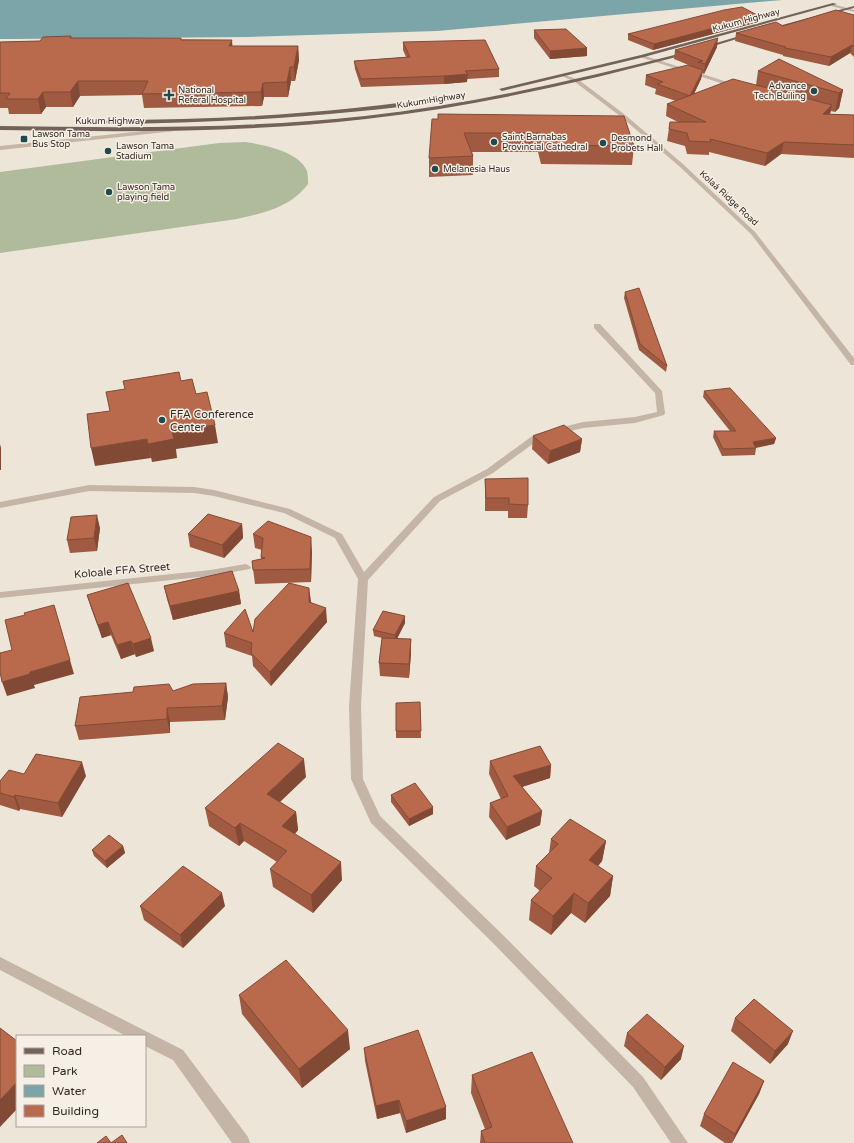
<svg xmlns="http://www.w3.org/2000/svg" width="854" height="1143" font-family="'Varela Round',sans-serif">
	<style>
		.green { fill: #b0bb9b }
		.water { fill: #7ba5a8 }
		.lines { fill: none; stroke-linecap: round; stroke-linejoin: round }
		.minor { fill: #c4b5a7; fill-rule: evenodd }
		.major { fill: #726259; fill-rule: evenodd }
		.wall { fill: #9f5a41 }
		.shaded-wall { fill: #824a35 }
		.building { fill: #b9694c; stroke: #824a35 }
		.poi-dot { fill: #214a4e; stroke: #f6efe5; stroke-width: 1.5 }
		.labels { text-anchor: middle; stroke-width: 3; stroke-linejoin: round; paint-order: stroke }
		.far-street-label { font-size: 9px; fill: #322a26; stroke: #f6efe5 }
		.far-poi-label { font-size: 9px; fill: #322a26; stroke: #f6efe5; text-anchor: start }
		.poi-label { font-size: 11px; fill: #322a26; stroke: #f6efe5; text-anchor: start }
		.street-label { font-size: 11px; fill: #322a26; stroke: #f6efe5 }
	</style>
	<rect width="100%" height="100%" fill="#eee5d9"/>
	<path class="green" d="M246,142c17,3 53,9 61,29 1,4 1,9 1,13 -17,23 -44,29 -71,35l-237,34v-81l219,-29z"/>
	<path class="water" d="M0,0h782l-345,31 -189,6 -237,2h-11z"/>
	<g class="lines">
		<path class="minor" d="M833,4l21,6v2l-23,-6z
			M642,55l95,30 1,1 -5,1 -93,-30z
			M562,74l17,6 45,34 59,50 72,68 99,126v7h-3l-100,-131 -72,-68 -59,-50 -45,-34 -13,-6z
			M182,127l3,2 -1,1 -184,20v-4z
			M594,324h6l62,67 3,22 -1,2 -29,8 -52,5 -42,10 -48,35 -53,28 -72,79 -7,126 2,73 17,37 124,120 139,141 45,66h-17l-38,-56 -139,-143 -123,-121 -20,-44 -2,-73 9,-127 -23,-41 -51,-25 -70,-17 -20,-3 -105,-2 -89,17v-6l89,-17 105,2 20,3 76,19 52,25 22,38 70,-75 53,-28 48,-35 48,-12 52,-5 22,-5 -2,-19 -61,-65z
			M246,564l5,3 -1,2 -40,7 -210,22v-6l210,-22z
			M0,957l183,93 65,87 2,6h-18l-59,-83 -28,-14v-10h-19l-126,-66z"/>
		<path class="major" d="M833,3l4,1 -193,53 -142,34 -3,-2 142,-34z
			M854,6v2l-85,22 -2,-1z
			M746,34l4,1 -43,13 -4,-1z
			M686,52l2,2c-106,28 -213,53 -322,65 -121,14 -244,13 -366,11v-4c122,2 244,3 365,-10 109,-12 215,-37 321,-64z
			M455,95l2,1v2c-35,7 -71,11 -106,14 -81,8 -162,11 -243,12l-3,-2 3,-2c117,0 232,-7 347,-25z"/>
	</g>
	<path class="wall" d="M854,15v42l-4,-4 -21,13 -46,-10v-1l-48,-14 1,-8z
		M758,22l-105,28 -25,-10v-6z
		M534,30l53,18v8l-37,3 -16,-21z
		M71,36l1,2 160,2v6h66l1,14 -4,21h-4l-3,16h-24l-2,9 -118,2 -2,-13 -62,1 -7,11h-27l-5,7h-32l-1,-6h-8v-66l40,-1z
		M403,42l96,27v8l-32,2v3l-23,2 -83,3 -6,-18 -1,-8 52,-4 -3,-7z
		M717,47l-13,27 -2,-1 -1,6 -7,15 62,-9 2,-14 85,19 -4,18 -4,4 -4,-1 -1,3 24,1v43l-73,-4 -16,12 -56,-14v3l-22,-1 -2,-8 -18,-5 3,-19h8l-12,-6 1,-12 9,-3 -21,-7 1,-5 -11,-4 1,-10 45,-9 -17,-7 1,-9z
		M438,119l196,27 -2,19 -91,-1 -3,-12h-66l1,4v19l-44,2v-19z
		M625,292l42,74 -1,6 -27,-22 -15,-52z
		M704,391l72,47 -2,6 -18,4 -1,7 -33,1 -9,-19 1,-6h16l-27,-34z
		M533,436l49,3 -2,13 -32,12 -16,-15z
		M485,479l43,26 -1,13h-19v-7h-23z
		M242,524l1,14 -19,20 -34,-11 -2,-13z
		M100,528l-3,23 -27,2 -3,-13z
		M253,534l59,17 -1,31 -56,2 -3,-23 9,-2 1,-9 -7,-2z
		M164,586l75,5 2,13 -68,16 -6,-21z
		M87,595l67,56 -18,6 -1,-3 -14,5 -10,-24 -9,3 -11,-30z
		M311,602l16,20 -56,64 -18,-20 -1,-10 -26,-9 -2,-14 29,-1z
		M405,623l-8,16h14v14l-2,25 -29,-2 -1,-13 3,-25 -8,-2 -1,-6z
		M226,683l2,14 -3,23 -55,2v11l-91,7 -4,-14 98,-35z
		M420,702l1,36h-25v-7z
		M490,761l61,4 -1,13 -28,9 20,24 -2,14 -34,15 -17,-23 1,-14 11,-4 -12,-25z
		M24,774l62,2 -24,41 -42,-8 -1,2 -19,-6v-24z
		M306,777l-26,25 16,10 2,18 -3,4 47,46 -29,33 -40,-26 -3,-18 7,-7 -33,-21 -5,5 -30,-20 -4,-18z
		M391,795l42,19 -24,12 -18,-24z
		M551,839l55,2 -4,20 -4,5 15,10 -3,20 -25,27 -14,-10 -20,22 -22,-15 2,-20 9,-9 -6,-5 2,-20 13,-13z
		M123,846l2,7 -18,15 -13,-12 -2,-6z
		M140,906h85l-42,42 -39,-28z
		M239,995l111,54 -48,39 -60,-74z
		M735,1018l53,26 -18,20 -39,-33z
		M627,1033l54,26 -20,21 -37,-34z
		M364,1048l82,71 -40,14 -6,-20 -23,6 -12,-58z
		M472,1075l101,68h-93l1,-12 4,-2 -14,-36z
		M764,1081l-5,13 -27,49h-7l-25,-17 4,-12z"/>
	<path class="shaded-wall" d="M759,16l-1,6 -105,28 1,-6z
		M718,38l-1,9 -13,27 1,-10z
		M232,40l1,14 -4,-8z
		M852,45l-2,8 -21,13 2,-9z
		M298,46l1,14 -4,21 -1,-14z
		M587,48v8l-37,3v-8z
		M290,67l1,14 -3,16 -1,-15z
		M703,70l-2,9 -13,27 2,-10z
		M468,74l-1,8 -23,2v-8z
		M78,81l2,15 -7,11 -3,-15z
		M263,83l1,14 -2,9 -1,-14z
		M843,90l-4,18 -4,4 4,-19z
		M43,92l3,15 -5,7 -3,-15z
		M832,105l-3,12 -6,-3z
		M784,142l-3,12 -16,12 2,-13z
		M215,425l3,18 -42,6 1,9 -25,4 -4,-18 24,-13z
		M776,438l-2,6 -23,4 2,-6z
		M147,439l4,19 -56,8 -4,-18z
		M582,439l-2,13 -32,12 2,-13z
		M0,444l1,4v22h-1z
		M97,515l3,13 -3,23 -3,-13z
		M242,524l1,14 -19,20 -2,-13z
		M311,537l1,14 -1,31 -1,-13z
		M309,588l2,13 -1,14 -1,-13z
		M239,591l2,13 -68,16 -3,-14z
		M326,608l1,14 -56,64 -1,-14z
		M405,616v7l-10,19v-7z
		M108,622l3,13 -9,3 -4,-13z
		M151,638l3,13 -18,6 -3,-13z
		M411,639v14l-2,25v-14z
		M131,641l4,13 -14,5 -4,-14z
		M70,660l4,14 -40,11 1,3 -28,8 -5,-14 28,-10z
		M226,683l2,14 -3,23 -3,-14z
		M167,708l3,14v11l-3,-14z
		M304,759l2,18 -37,35 -2,-18z
		M82,762l4,14 -24,41 -4,-14z
		M551,765l-1,13 -38,12 1,-14z
		M15,795l5,14 -1,2 -5,-14z
		M433,807v7l-24,12v-7z
		M542,811l-2,14 -34,15 1,-13z
		M296,812l2,18 -13,14 -3,-18z
		M240,823l4,18 -5,5 -4,-18z
		M606,841l-4,20 -16,19 3,-20z
		M123,846l2,7 -18,15 -2,-7z
		M341,862l1,18 -29,33 -2,-18z
		M613,876l-3,20 -25,27 3,-20z
		M222,893l3,13 -42,42 -3,-13z
		M574,893l-3,20 -20,22 2,-19z
		M348,1030l2,19 -48,39 -3,-19z
		M793,1031l-5,13 -18,20 5,-13z
		M684,1046l-3,13 -20,21 4,-13z
		M764,1081l-5,13 -27,49 3,-9z
		M17,1082v27l-17,18v-27z
		M399,1100l1,13 -23,6 -1,-13z
		M446,1107v12l-40,14v-12z"/>
	<path class="building" d="M742,7l17,9 -105,28 -26,-10 96,-24z
		M836,10l18,5v32l-2,-2 -21,12 -46,-9 1,-1 -50,-14 40,-11 7,4z
		M566,29l21,19 -37,3 -16,-21z
		M71,36l-1,2h111v2h51l-3,6h69l-4,21h-4l-3,15 -24,1 -2,9 -119,2 6,-13h-70l-8,11h-27l-5,7h-32l4,-6h-10v-51l40,-1 3,-4z
		M718,38l-13,26 -7,-2 5,-1 -28,-11z
		M485,40l14,29 -34,2 3,3 -24,2 -83,3 -7,-18 56,-4 -7,-15z
		M779,59l64,31 -4,3 -81,-22z
		M688,65l15,5 -13,26 -33,-12 6,-2 -17,-7z
		M733,79l99,26 -9,9 31,1v30l-70,-3 -17,11 -57,-14 1,3 -22,-1 -2,-8 -18,-4 1,-7h36l-39,-18z
		M438,114l186,2 10,30 -92,-1 -2,-12h-76l9,23 -44,2 3,-39h6z
		M639,288l28,78 -27,-22 -15,-52z
		M179,372l2,9 11,-2 4,15 11,-2 8,33 -43,6 2,8 -26,5 -1,-5 -56,9 -4,-34 23,-3 -4,-19 19,-3 -2,-8z
		M730,388l46,50 -23,4 3,6 -33,1 -9,-18h22l-32,-40z
		M564,425l18,14 -32,12 -17,-15z
		M528,478v27l-19,-1v-6h-23l-1,-19z
		M208,514l34,10 -20,21 -34,-11z
		M97,515l-3,23 -27,2 4,-23z
		M268,521l43,16 -1,32 -57,1 -1,-9 13,-3 -4,-1 2,-19 -10,-4z
		M232,571l7,20 -69,15 -6,-20z
		M128,583l23,55 -18,6 -2,-3 -14,4 -9,-23 -10,3 -11,-30z
		M289,583l20,5v14l17,6 -56,64 -19,-19 1,-10 -28,-10 21,-24 8,23 2,-13z
		M54,605l16,55 -40,12v2l-28,8 -2,-10v-19l12,-3 -7,-30 20,-5 -1,-2z
		M383,611l22,5 -10,19 -22,-5z
		M382,638l29,1 -2,25 -30,-1z
		M226,683l-4,23 -55,2v11l-92,7 5,-29 53,-5 1,-5 35,-3 4,7 20,-7z
		M420,702l1,29h-25v-28z
		M278,743l26,16 -37,35 29,18 -14,14 59,36 -30,33 -41,-26 17,-18 -47,-28 -5,5 -30,-20z
		M540,746l11,19 -38,11 29,35 -35,16 -17,-24 18,-7 -18,-35z
		M36,754l46,8 -24,41 -43,-8 -1,2 -14,-4v-12l9,-11 15,4z
		M415,783l18,24 -24,12 -18,-24z
		M570,819l36,22 -17,19 24,16 -25,27 -14,-10 -21,23 -22,-16 21,-22 -16,-12 22,-22 -7,-5z
		M109,835l14,11 -18,15 -13,-11z
		M183,866l39,27 -42,42 -40,-29z
		M286,960l62,70 -49,39 -60,-74z
		M754,999l39,32 -18,20 -40,-33z
		M647,1014l37,32 -19,21 -38,-34z
		M0,1028l17,13v41l-17,18z
		M418,1030l28,77 -40,14 -7,-21 -23,6 -12,-58z
		M532,1052l41,91h-88l-4,-12 11,-4 -20,-52z
		M733,1062l31,19 -29,53 -31,-20z
		M122,1135l5,8h-16z
		M106,1136l5,7h-14z"/>
	<g class="poi-dot">
		<circle cx="814" cy="91" r="4"/>
		<path d="M167 89h4v4h4v4h-4v4h-4v-4h-4v-4h4z"/>
		<rect x="20" y="135" width="8" height="8" rx="2"/>
		<circle cx="494" cy="142" r="4"/>
		<circle cx="603" cy="143" r="4"/>
		<circle cx="108" cy="151" r="4"/>
		<circle cx="435" cy="169" r="4"/>
		<circle cx="109" cy="192" r="4"/>
		<circle cx="162" cy="420" r="4"/>
	</g>
	<g class="labels">
		<g class="far-street-label">
			<text transform="translate(746 20) rotate(-15)" y="3">Kukum Highway</text>
			<text transform="translate(431 100) rotate(-9)" y="3">Kukum Highway</text>
			<text x="110" y="124">Kukum Highway</text>
			<text transform="translate(729 198) rotate(43)" y="3">Kolaá Ridge Road</text>
		</g>
		<g class="far-poi-label">
			<text x="806" y="89" text-anchor="end">Advance<tspan x="806" dy="10">Tech Builing</tspan></text>
			<text x="178" y="93">National<tspan x="178" dy="10">Referal Hospital</tspan></text>
			<text x="32" y="137">Lawson Tama<tspan x="32" dy="10">Bus Stop</tspan></text>
			<text x="502" y="140">Saint Barnabas<tspan x="502" dy="10">Provincial Cathedral</tspan></text>
			<text x="611" y="141">Desmond<tspan x="611" dy="10">Probets Hall</tspan></text>
			<text x="116" y="149">Lawson Tama<tspan x="116" dy="10">Stadium</tspan></text>
			<text x="443" y="172">Melanesia Haus</text>
			<text x="117" y="190">Lawson Tama<tspan x="117" dy="10">playing field</tspan></text>
		</g>
		<g class="poi-label">
			<text x="170" y="418">FFA Conference<tspan x="170" dy="13">Center</tspan></text>
		</g>
		<g class="street-label">
			<text transform="translate(122 570) rotate(-5)" y="4">Koloale FFA Street</text>
		</g>
	</g>
	<rect x="16" y="1035" width="130" height="92" fill="#f6efe5" stroke="#a8a099"/>
	<rect x="24" y="1048" width="20" height="6" fill="#726259" stroke="#a8a099"/>
	<text x="52" y="1055" font-size="12" fill="#322a26">Road</text>
	<rect x="24" y="1065" width="20" height="12" fill="#b0bb9b" stroke="#a8a099"/>
	<text x="52" y="1075" font-size="12" fill="#322a26">Park</text>
	<rect x="24" y="1085" width="20" height="12" fill="#7ba5a8" stroke="#a8a099"/>
	<text x="52" y="1095" font-size="12" fill="#322a26">Water</text>
	<rect x="24" y="1105" width="20" height="12" fill="#b9694c" stroke="#a8a099"/>
	<text x="52" y="1115" font-size="12" fill="#322a26">Building</text>
</svg>
